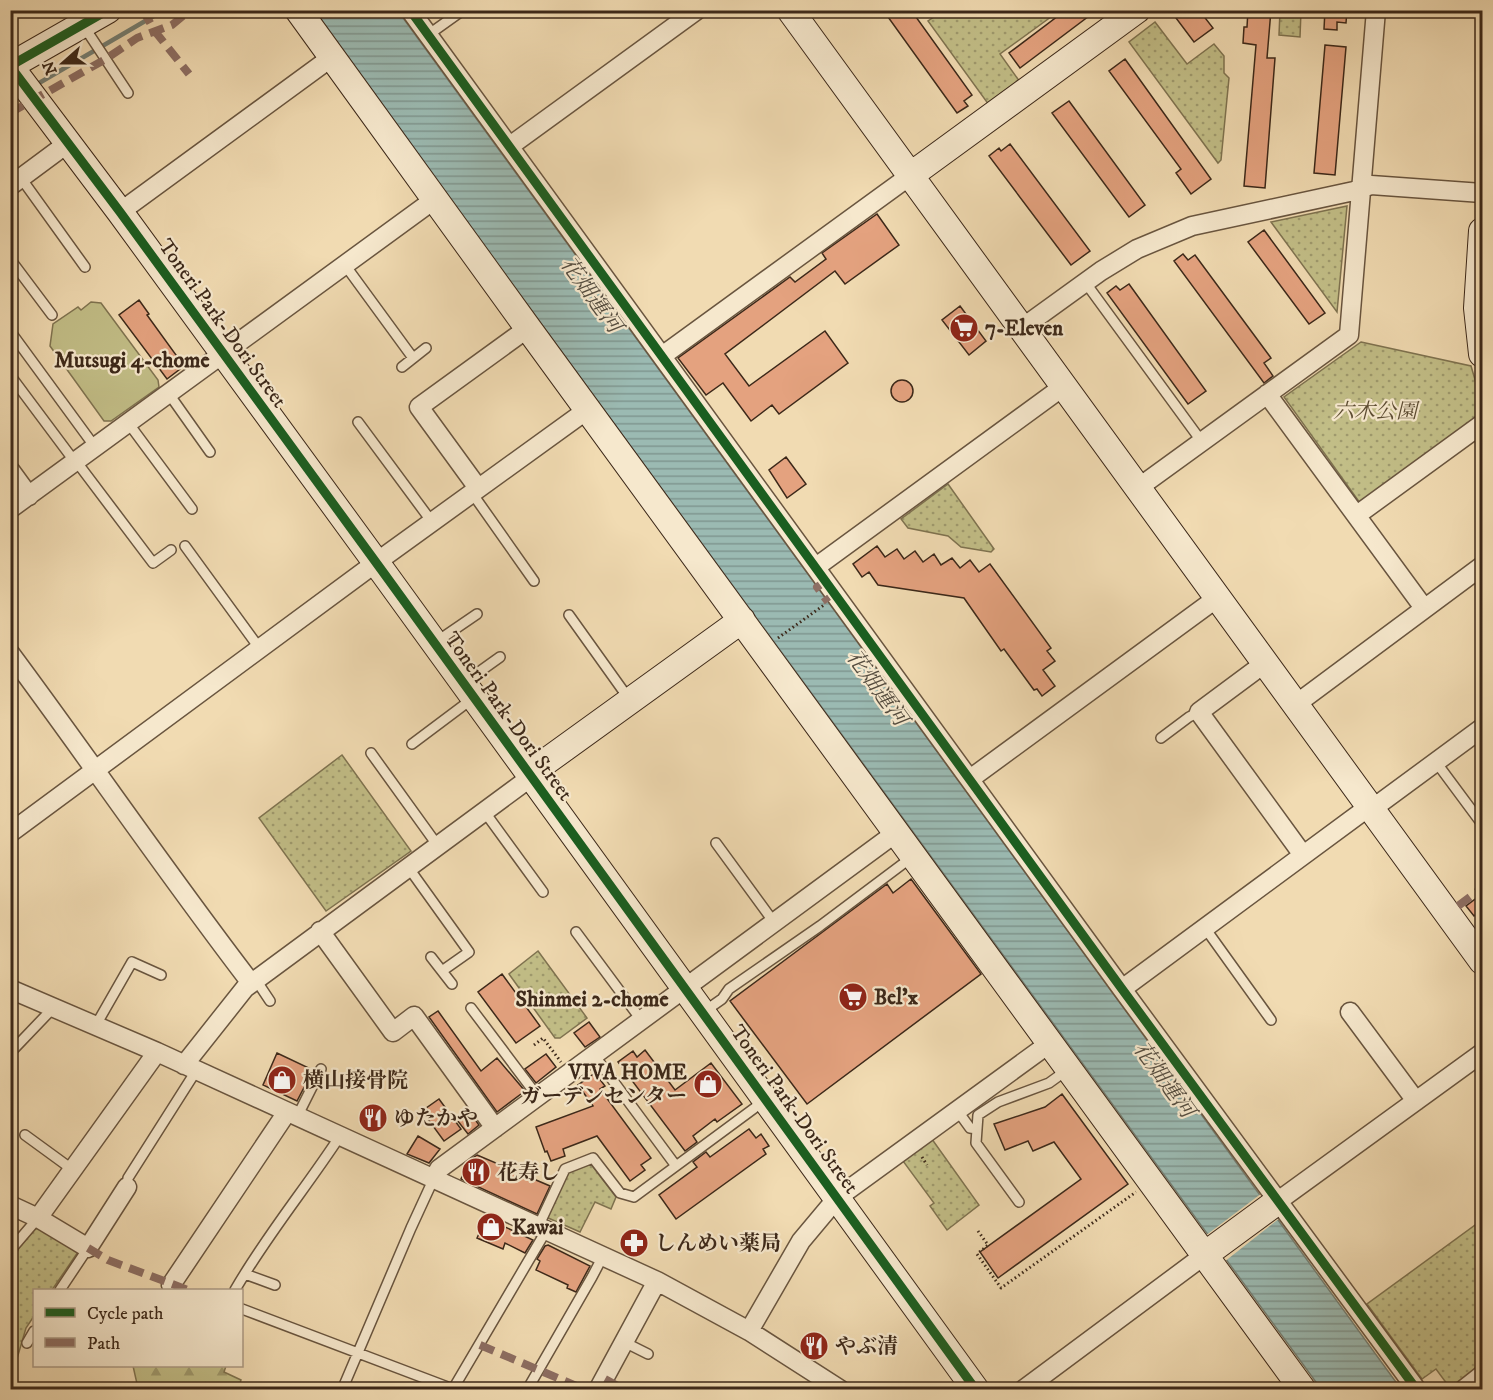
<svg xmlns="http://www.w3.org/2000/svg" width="1493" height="1400" font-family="'IM FELL DW Pica','Noto Serif JP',serif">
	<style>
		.grass { fill: url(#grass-dots); stroke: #7f7350; stroke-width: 1.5 }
		.forest { fill: url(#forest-firs); stroke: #7f7350; stroke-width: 1.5 }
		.pitch { fill: #c2be87; stroke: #7f7350; stroke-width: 1.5 }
		.water { fill: url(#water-rules); stroke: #758075; stroke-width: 1.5 }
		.pier { fill: #f1dbb2 }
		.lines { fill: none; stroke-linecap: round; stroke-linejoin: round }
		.stream { stroke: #758075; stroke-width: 4.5 }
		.building { fill: #e4a27f; stroke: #3c2819; stroke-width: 1.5 }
		.lane-casing { stroke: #69553f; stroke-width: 12 }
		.street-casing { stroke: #69553f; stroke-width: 21 }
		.secondary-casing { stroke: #3c2819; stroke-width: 28 }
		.path { stroke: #3c2819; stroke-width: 3; stroke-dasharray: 1.5 3; stroke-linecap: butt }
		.lane { stroke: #f6e8cd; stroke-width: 9 }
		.street { stroke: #f6e8cd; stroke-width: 18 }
		.secondary { stroke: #f6e8cd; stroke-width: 26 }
		.quiet { stroke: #8d6e63; stroke-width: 8; stroke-dasharray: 15 8; stroke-linecap: butt }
		.cycleway-casing { stroke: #f6e8cd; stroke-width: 13 }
		.cycleway { stroke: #1b5e20; stroke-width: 9 }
		.labels { text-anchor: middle; stroke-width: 4.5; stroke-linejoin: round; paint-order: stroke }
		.street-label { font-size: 21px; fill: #3c2819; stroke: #f6e8cd }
		.poi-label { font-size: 21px; font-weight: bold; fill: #3c2819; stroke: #f6e8cd; text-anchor: start }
		.park-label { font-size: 21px; font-style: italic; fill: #5e4e34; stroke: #f6e8cd }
		.water-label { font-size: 22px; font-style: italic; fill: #544c3f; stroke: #f6e8cd }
		.neighbourhood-label { font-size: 22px; font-weight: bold; fill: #3c2819; stroke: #f6e8cd }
	</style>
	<defs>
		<pattern id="grass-dots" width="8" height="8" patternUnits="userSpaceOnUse" patternTransform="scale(1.5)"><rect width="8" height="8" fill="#c2be87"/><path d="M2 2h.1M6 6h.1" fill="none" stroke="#9f9a6e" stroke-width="1.8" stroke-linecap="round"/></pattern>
		<pattern id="forest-firs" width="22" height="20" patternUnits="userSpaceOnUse" patternTransform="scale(1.5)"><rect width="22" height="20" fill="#c2be87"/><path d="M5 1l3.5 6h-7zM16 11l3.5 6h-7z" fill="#9f9a6e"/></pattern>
		<pattern id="water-rules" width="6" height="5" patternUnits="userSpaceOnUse" patternTransform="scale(1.5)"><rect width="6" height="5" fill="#9bbab2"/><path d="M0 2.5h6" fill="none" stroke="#809790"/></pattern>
	</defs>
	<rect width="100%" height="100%" fill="#f1dbb2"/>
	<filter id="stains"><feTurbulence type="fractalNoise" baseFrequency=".00333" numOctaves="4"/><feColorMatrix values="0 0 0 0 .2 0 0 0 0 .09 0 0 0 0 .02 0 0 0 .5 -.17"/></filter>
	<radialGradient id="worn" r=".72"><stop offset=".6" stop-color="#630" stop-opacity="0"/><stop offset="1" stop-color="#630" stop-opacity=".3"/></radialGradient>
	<path class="grass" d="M943,11h116l-59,43 20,28 -31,23 -61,-84z
		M1280,11h21l-1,26 -21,-2z
		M1155,22l32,42 27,-20 10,12v17l5,5 -8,82 -3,3 -89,-121z
		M1347,206l-10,106 -66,-90z
		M1361,342l110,24 11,37v11l-122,89 -76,-106z
		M948,484l46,65 -3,3 -30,-5 -13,-11 -40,-8 -7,-9z
		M342,755l69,96 -85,60 -67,-93z
		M538,951l49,67 -27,20h-5l-46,-64z
		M929,1135l50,70 -32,25 -17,-24 4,-3 -34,-46z
		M591,1164l25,33 -5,12 -16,-7 -15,30 -34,-15 20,-44z
		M1482,1220v145l-32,23 -14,-19 -14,10 -55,-75z
		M41,1227l37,25 -26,38h-18v26l-8,12 -15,51v-52l4,-17 -4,-27v-14l5,-18 19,-22z"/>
	<path class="forest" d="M133,1366h93l-2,6 17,8 -3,9h-102l2,-1z"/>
	<path class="pitch" d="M91,302l10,1 57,77 1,7 -48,34h-7l-54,-75 3,-22 25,-17 3,3z"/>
	<path class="water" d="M312,11h86l1003,1378h-80z"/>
	<path class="pier" d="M1262,1193l18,25 -56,44 -19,-26z"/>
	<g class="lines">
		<path class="stream" d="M34,86l130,-76
			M10,100l12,-6"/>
	</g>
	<path class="building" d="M883,10h28l61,85 -8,6 4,5 -11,7z
		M1066,10h31l-77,58 -11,-15z
		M1170,10h29l14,18 -19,14z
		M1248,10h23l-4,48h8l-10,130 -21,-2 12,-141 -13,-2 1,-16h3z
		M1325,10h22l-1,13 -9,-1v8l-13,-1z
		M1325,45l21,2 -11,128 -21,-2z
		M1125,59l86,120 -20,15 -15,-21 5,-4 -72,-98z
		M1069,101l76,104 -16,12 -77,-104z
		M1010,144l80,107 -19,14 -82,-109 10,-8 2,3z
		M877,214l22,31 -54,39 -10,-13 -110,83 24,32 76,-55 23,32 -69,51 -7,-9 -21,16 -28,-38 -17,12 -28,-37 112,-81 5,5 31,-23 -4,-6z
		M1264,230l61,83 -16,11 -61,-82z
		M1183,254l5,6 7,-5 76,103 -7,5 9,13 -9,7 -90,-122z
		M1129,284l77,107 -18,13 -81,-111 9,-7 4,4z
		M139,300l10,14 -2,1 37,51 -17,13 -48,-64z
		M960,306l26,35 -17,14 -27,-35z
		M891 391a11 11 0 1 1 22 0a11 11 0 1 1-22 0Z
		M786,457l20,27 -19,14 -18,-28z
		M877,546l8,11 12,-8 7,10 11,-8 8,11 11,-8 7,11 11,-7 8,10 10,-8 9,12 11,-8 61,84 -4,3 8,10 -12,9 12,16 -13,10 -5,-7 -3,1 -30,-41 -3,2 -37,-53 -86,-13 -9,-13 -7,5 -9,-13z
		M911,879l70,95 -174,130 -77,-103 157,-117 6,9z
		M1482,894v16l-8,6 -8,-10z
		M502,974l38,52 -24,17 -38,-51z
		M438,1011l43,60 16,-13 28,33 -28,21 -68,-95z
		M589,1022l11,15 -15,10 -11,-14z
		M645,1050l30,40 36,-27 31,41 -25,18 -2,-3 -22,17 4,6 -12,9 -67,-89 15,-11 4,6z
		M277,1053l36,17 -16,31 -34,-16z
		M546,1054l10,13 -20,16 -11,-14z
		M595,1073l10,13 -5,3 51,69 -10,7 4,5 -15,11 -33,-45 -34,13 2,7 -14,5 -4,-10 -2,1 -9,-25 57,-21 -15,-21z
		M1062,1094l66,90 -130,94 -18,-26 101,-73 -27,-37 -21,9 -5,-10 -23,9 -11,-26 51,-17z
		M439,1099l22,30 -17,12 -22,-30z
		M469,1111l10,14 -11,9 -11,-14z
		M749,1129l7,9 5,-4 8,12 -6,3 3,5 -90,65 -17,-24 38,-28 -4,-5 13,-10 4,5z
		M418,1136l22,13 -11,14 -22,-9z
		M477,1155l73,31 -13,28 -76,-35 9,-19z
		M486,1218l47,22 -8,13 -20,-10 -2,6 -26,-11z
		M548,1245l42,21 -14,26 -9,-4 1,-3 -32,-15 4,-9 -3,-2 8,-13z"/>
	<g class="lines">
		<g class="lane-casing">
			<path id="lane" d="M83,25l45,68
				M428,35l35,-25
				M21,178l64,89
				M10,259l42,56
				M345,265l68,93
				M1085,282l117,160
				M10,331l85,116
				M402,367l24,-19
				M10,375l65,87
				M169,394l41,58
				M358,422l74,100
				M129,424l63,85
				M76,461l77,102 18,-13
				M472,493l62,88
				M185,546l75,103
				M569,615l60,84
				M436,642l41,-28
				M465,682l35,-25
				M1161,738l28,-21 10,-5
				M412,744l60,-45
				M371,753l67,93
				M1436,762l46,62
				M484,811l59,81
				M716,843l57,78
				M408,867l61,85 -27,19
				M1205,928l66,92
				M576,932l66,89
				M431,957l21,27
				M256,980l14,21
				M471,1008l67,89
				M705,1011l17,-12 7,-10 91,-63 92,-69
				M96,1025l36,-63 29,13
				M10,1053l44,-46
				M594,1055l82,111
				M957,1110l13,18 7,1
				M297,1117l24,-48
				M25,1135l48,35
				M127,1187l1,-9 68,-107
				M1019,1202l-43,-59 2,-28 20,-13 51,-19 18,-13
				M538,1227l27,-58 28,-11 27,35 14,4 130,-96
				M10,1255l4,-9 24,-28
				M245,1274l30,11
				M60,1290l28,-42
				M235,1290c31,-54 71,-102 105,-154
				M242,1309l211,80 93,-158
				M624,1342l24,12
				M27,1343l7,-12
				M342,1390l69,-162 23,-50
				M527,1390l65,-113 11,-21"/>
		</g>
		<g class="street-casing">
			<path id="street" d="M410,10l712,979 295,401
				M510,146l187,-136
				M10,186l58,-43
				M120,212l212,-155
				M1022,328l79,-57 36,-22 55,-23 162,-35 17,-6 111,8
				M662,356l249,-181
				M1267,394l157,214
				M10,470l19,26
				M478,488l-59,-81 109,-79
				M1138,488l211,-153 27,-325
				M10,509l425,-310
				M1357,515l125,-91
				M816,567l248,-181
				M10,653c81,109 158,222 241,330
				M1265,663l-66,49 104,143
				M1295,705l187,-139
				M970,779l247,-181
				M1372,809l110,-81
				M10,833l375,-277 202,-146
				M320,931l73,101 21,-16 81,112
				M10,989l147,63 500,229 92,50 92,59
				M1122,989l248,-183
				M1350,1012l66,89
				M184,1065l61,-77 278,-205 8,-8
				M434,1178l5,-9 458,-337
				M1274,1204l208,-151
				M10,1205l28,13 50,30 39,-61
				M38,1218l119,-166
				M171,1285l116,-173
				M749,1331l52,-90 36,-43 213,-155
				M598,1390l59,-109
				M1023,1390l187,-139
				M1463,1390l19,-15"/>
		</g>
		<g class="secondary-casing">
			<path id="secondary" d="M298,10l230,318 775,1062
				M790,10l692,951
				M10,66l110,146 263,360 593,818
				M10,66l98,-56
				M911,175l226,-165
				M1482,231l-5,77 5,46
				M531,775l6,-7 205,-148
				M1210,1251l64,-47"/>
		</g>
		<path class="path" d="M778,638l46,-33
			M534,1045l9,-7 18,24
			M922,1157l5,8
			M978,1231l10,14 -11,9 24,34 135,-96"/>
		<use href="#lane" class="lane"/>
		<use href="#street" class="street"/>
		<use href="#secondary" class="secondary"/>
		<path class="quiet" d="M143,10l11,20 35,44
			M10,113l94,-53 33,-22 35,-13 18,-15
			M826,581l-9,6 11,15
			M1458,906l24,-18
			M88,1248l20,12 80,30
			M480,1345l106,45
			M605,1379l20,11"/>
		<g class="cycleway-casing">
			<path id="cycleway" d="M410,10l712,979 295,401
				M10,66l110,146 263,360 593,818
				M10,66l98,-56"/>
		</g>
		<use href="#cycleway" class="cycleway"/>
	</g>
	<defs>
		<g id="supermarket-disc" transform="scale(1.5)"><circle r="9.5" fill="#8f2418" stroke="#f6e8cd"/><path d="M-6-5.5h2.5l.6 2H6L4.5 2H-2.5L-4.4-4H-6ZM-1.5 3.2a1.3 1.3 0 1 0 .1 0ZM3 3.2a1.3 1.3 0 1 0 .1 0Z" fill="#fff"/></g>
		<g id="shop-disc" transform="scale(1.5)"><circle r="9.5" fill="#8f2418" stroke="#f6e8cd"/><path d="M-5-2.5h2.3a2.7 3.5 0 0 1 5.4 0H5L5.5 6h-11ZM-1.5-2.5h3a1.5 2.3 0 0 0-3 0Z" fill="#fff"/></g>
		<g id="restaurant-disc" transform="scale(1.5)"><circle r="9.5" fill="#8f2418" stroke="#f6e8cd"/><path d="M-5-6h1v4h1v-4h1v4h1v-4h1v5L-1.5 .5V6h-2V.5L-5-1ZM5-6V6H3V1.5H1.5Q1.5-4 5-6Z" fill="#fff"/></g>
		<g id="pharmacy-disc" transform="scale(1.5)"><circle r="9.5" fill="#8f2418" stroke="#f6e8cd"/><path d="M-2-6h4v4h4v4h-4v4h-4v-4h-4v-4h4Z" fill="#fff"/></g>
	</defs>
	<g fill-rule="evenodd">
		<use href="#supermarket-disc" x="964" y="328"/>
		<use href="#supermarket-disc" x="853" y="997"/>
		<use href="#shop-disc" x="282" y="1080"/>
		<use href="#shop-disc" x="708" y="1084"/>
		<use href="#restaurant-disc" x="373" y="1118"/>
		<use href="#restaurant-disc" x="476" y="1172"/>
		<use href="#shop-disc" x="491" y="1227"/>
		<use href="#pharmacy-disc" x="634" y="1243"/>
		<use href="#restaurant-disc" x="814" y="1346"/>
	</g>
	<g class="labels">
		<g class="street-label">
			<text transform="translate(223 323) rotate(54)" y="7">Toneri Park-Dori Street</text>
			<text transform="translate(509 716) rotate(54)" y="7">Toneri Park-Dori Street</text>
			<text transform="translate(795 1109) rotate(54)" y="7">Toneri Park-Dori Street</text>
		</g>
		<g class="poi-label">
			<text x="985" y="335">7-Eleven</text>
			<text x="874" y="1004">Bel'x</text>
			<text x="687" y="1079" text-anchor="end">VIVA HOME<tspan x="687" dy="24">ガーデンセンター</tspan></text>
			<text x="303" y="1087">横山接骨院</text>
			<text x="394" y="1125">ゆたかや</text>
			<text x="497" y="1179">花寿し</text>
			<text x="512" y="1234">Kawai</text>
			<text x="655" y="1250">しんめい薬局</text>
			<text x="835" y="1353">やぶ清</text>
		</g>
		<g class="park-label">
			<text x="1375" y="418">六木公園</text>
		</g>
		<g class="water-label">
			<text transform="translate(592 294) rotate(54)" y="8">花畑運河</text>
			<text transform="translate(878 687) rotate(54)" y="8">花畑運河</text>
			<text transform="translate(1165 1079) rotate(54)" y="8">花畑運河</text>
		</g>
		<g class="neighbourhood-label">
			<text x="132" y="367">Mutsugi 4-chome</text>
			<text x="592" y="1006">Shinmei 2-chome</text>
		</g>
	</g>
	<rect width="1493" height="1400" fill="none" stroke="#f1dbb2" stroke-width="36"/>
	<rect x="12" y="12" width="1469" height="1376" fill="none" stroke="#3c2819" stroke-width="3"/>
	<rect x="18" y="18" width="1457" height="1364" fill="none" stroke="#3c2819" stroke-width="1.5"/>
	<rect x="33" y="1289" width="210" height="78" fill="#f6e8cd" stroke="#ac9b85" stroke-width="1.5"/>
	<rect x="45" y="1308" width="30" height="9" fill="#1b5e20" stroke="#ac9b85" stroke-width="1.5"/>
	<text x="87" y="1319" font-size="18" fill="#3c2819">Cycle path</text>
	<rect x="45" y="1338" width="30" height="9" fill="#8d6e63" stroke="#ac9b85" stroke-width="1.5"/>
	<text x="87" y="1349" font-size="18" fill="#3c2819">Path</text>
	<g transform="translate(63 63) rotate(249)" stroke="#f6e8cd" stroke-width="4.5" paint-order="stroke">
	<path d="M0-4.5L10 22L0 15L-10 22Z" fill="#3c2819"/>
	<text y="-9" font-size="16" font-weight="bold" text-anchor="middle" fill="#3c2819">N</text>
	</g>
	<rect width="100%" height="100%" filter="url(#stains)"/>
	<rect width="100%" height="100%" fill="url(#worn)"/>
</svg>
